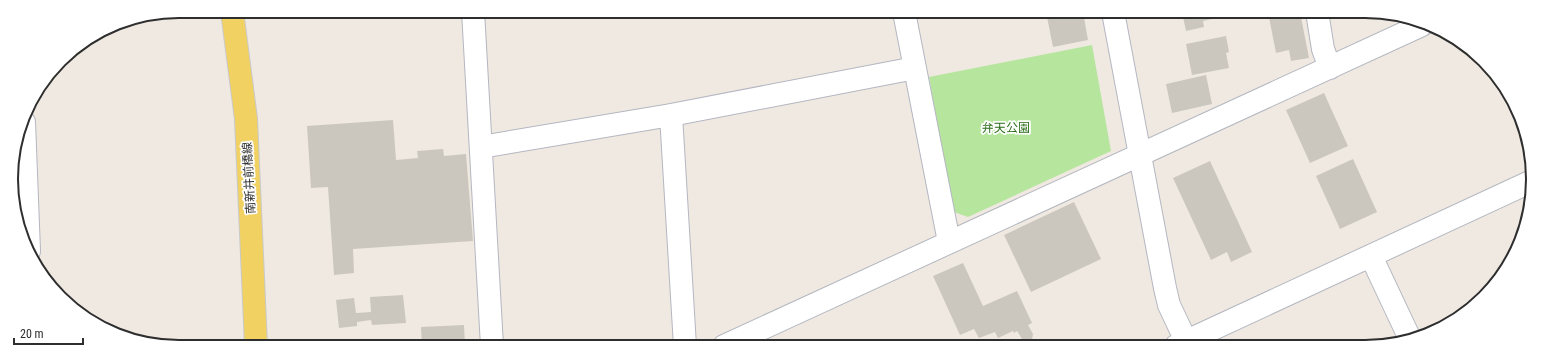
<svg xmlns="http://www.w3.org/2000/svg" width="1544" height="358" font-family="'Roboto Condensed','Noto Sans JP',sans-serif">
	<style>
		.green { fill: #b6e59e }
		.building { fill: #cbc7bf }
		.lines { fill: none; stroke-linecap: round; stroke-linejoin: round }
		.minor-casing { stroke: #b4b7c1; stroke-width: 24 }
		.major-casing { stroke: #c9c9c9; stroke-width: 24 }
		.minor { stroke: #fff; stroke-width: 22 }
		.major { stroke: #f2d163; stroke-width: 22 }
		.labels { text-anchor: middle; stroke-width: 3.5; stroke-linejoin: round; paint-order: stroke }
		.park-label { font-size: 12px; fill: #2c6e1b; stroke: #fff }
		.street-label { font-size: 12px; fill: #2e2e2e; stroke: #fff }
		.rim { fill: none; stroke: #2e2e2e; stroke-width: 2 }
	</style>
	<rect width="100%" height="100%" fill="#efe9e1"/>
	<path class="green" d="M1092,45l19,106 -143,66 -14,-5 -25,-135z"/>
	<path class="building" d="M635,12h19l-18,4z
		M1046,12h37l5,28 -35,7z
		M1182,12h38l1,5 -18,4 1,6 -18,4z
		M1268,12h32l9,46 -18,3 -2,-11 -13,3z
		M1226,36l3,16 -3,1 3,15 -37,7 -6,-31z
		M1206,75l6,29 -40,9 -6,-29z
		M1324,93l24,53 -38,17 -24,-53z
		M393,120l3,40 22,-2 -1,-7 26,-2 1,7 22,-2 7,87 -120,8 1,24 -20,2 -6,-88 -17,1 -4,-62z
		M1353,159l24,53 -37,17 -24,-53z
		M1210,161l42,91 -21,10 -4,-10 -16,8 -38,-82z
		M1074,202l27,57 -70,33 -27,-57z
		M963,263l20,43 34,-15 15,32 -4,2 5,9 -1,6 -5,3 -3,-1 -7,-11 -3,2 -1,-2 -15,7 -3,-6 -16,6 -5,-9 -14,6 -27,-59z
		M403,295l3,28 -34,2 -1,-5 -14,2v4l-18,2 -3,-28 18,-2 2,15 15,-1 -1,-15z
		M464,325l1,21h-43l-1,-19z"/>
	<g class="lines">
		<g class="minor-casing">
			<path id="minor" d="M473,11l19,335
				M904,12l45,230
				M1113,12l52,276 4,17 17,36
				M1317,12l6,37 7,19
				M671,115l14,231
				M24,122l5,129
				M481,147l190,-32 244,-47
				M1371,256l39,83
				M724,346l698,-321
				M1176,346l354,-164"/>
		</g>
		<g class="major-casing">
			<path id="major" d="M232,11l14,108 10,227"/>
		</g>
		<use href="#minor" class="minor"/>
		<use href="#major" class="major"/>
	</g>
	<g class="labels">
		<g class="park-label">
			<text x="1006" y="132">弁天公園</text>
		</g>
		<g class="street-label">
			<text transform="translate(249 178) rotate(-93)" y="4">南新井前橋線</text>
		</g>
	</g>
	<path d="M0 0H1544V358H0ZM179 18H1365A161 161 0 0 1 1526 179V179A161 161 0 0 1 1365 340H179A161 161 0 0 1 18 179V179A161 161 0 0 1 179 18Z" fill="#fff" fill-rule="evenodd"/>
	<path class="rim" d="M179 18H1365A161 161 0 0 1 1526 179V179A161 161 0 0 1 1365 340H179A161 161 0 0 1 18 179V179A161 161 0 0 1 179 18Z"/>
	<path d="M14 338v6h69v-6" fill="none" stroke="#2e2e2e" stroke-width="2"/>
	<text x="20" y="338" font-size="12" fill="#2e2e2e" stroke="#ffffff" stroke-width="3" paint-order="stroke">20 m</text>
</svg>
